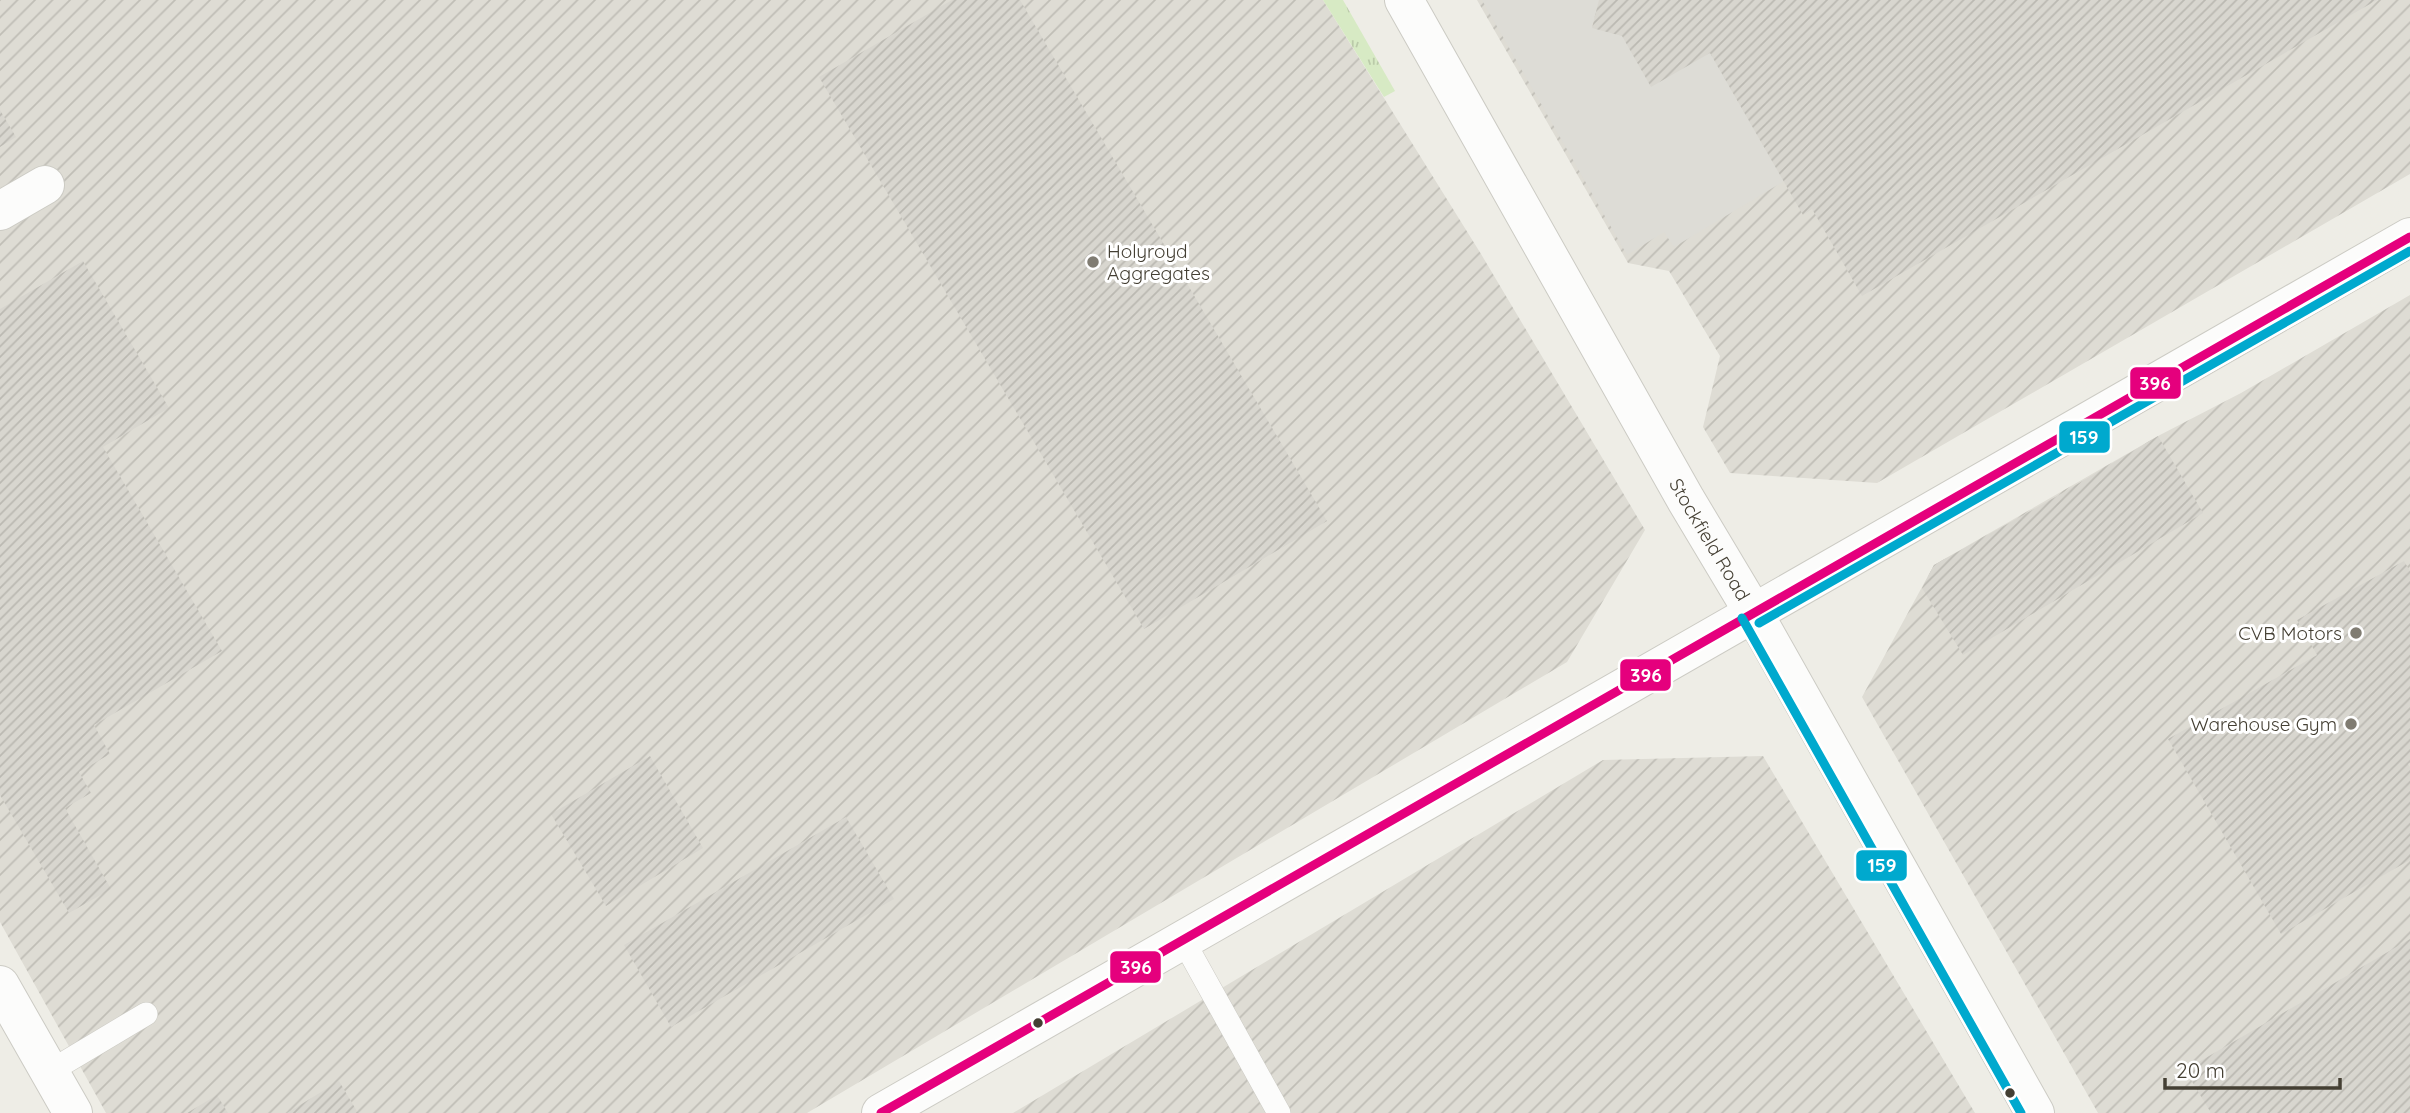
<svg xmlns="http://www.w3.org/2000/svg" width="2410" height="1113" font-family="Quicksand,sans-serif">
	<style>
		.industrial { fill: url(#industrial-furrows) }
		.grass { fill: url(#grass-tufts) }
		.parking { fill: #dddcd6 }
		.building { fill: url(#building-hatch) }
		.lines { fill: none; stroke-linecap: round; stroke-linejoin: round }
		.service-casing { stroke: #cccbc4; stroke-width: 24 }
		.minor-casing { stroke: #cccbc4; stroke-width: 40 }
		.tertiary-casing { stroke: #cccbc4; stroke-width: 40 }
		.service { stroke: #fcfcfb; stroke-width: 23 }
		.minor { stroke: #fcfcfb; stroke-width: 38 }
		.tertiary { stroke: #fcfcfb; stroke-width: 38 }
		.bus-1-casing { stroke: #fff; stroke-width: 14 }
		.bus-2-casing { stroke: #fff; stroke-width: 14 }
		.bus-1 { stroke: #e5007d; stroke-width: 9 }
		.bus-2 { stroke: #00a9ce; stroke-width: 9 }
		.poi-dot { fill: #807c72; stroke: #fff; stroke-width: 2.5 }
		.bus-dot { fill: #443f33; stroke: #fff; stroke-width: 2.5 }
		.labels { text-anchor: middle; stroke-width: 6; stroke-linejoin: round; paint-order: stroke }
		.poi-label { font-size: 19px; fill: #443f33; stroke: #fff; text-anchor: end }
		.street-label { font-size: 19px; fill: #443f33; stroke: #fff }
		.line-badge { stroke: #fff; stroke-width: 2.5 }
		.badge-label { font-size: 19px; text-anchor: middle; font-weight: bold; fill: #fff }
	</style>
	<defs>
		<pattern id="industrial-furrows" width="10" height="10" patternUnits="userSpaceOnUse" patternTransform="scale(1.75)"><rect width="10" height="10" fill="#dedcd4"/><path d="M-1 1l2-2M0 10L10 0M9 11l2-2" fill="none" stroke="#c0beb6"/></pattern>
		<pattern id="grass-tufts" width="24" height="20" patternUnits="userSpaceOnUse" patternTransform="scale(1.75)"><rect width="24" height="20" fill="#d7eac4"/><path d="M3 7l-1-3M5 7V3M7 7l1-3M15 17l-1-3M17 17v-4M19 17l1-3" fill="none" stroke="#bacaa9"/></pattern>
		<pattern id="building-hatch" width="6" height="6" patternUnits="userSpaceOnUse" patternTransform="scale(1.75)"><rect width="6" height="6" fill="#d8d6cf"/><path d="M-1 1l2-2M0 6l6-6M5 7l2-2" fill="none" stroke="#bbb9b2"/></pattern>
	</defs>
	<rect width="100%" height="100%" fill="#eeede6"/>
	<path class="industrial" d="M0,0h1323l158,254 164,276 -78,132 -760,451h-701l-106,-191z
		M1477,0h933v174l-533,309 -147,-10 -27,-46 17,-71 -51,-85 -41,-8z
		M2410,295v818h-312l-236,-416 72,-132 224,-129 83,-43z
		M1763,756l212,357h-962l590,-353z"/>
	<path class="grass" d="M1323,0h20l52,91 -11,6z"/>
	<path class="parking" d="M1482,0h117l-7,27 30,9 88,17 74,128 -110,66 -10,-15 -37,23z"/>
	<path class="building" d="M952,0h68l307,521 -183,108 -325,-552z
		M1599,0h778l-515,296 -50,-87 -9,6 -93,-162 -59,34 -29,-51 -30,-8z
		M0,110l16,27 -16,10z
		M83,261l86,147 -66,39 119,204 -128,74 16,29 -31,18 12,21 -26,15 46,81 -42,24 -69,-118v-486z
		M2158,436l45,77 -240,142 -41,-67 12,-23 125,-70z
		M2404,561l6,10v192l-2,1 2,3v93l-129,74 -113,-195 149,-84 -20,-35z
		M650,756l53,92 -97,58 -55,-92z
		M846,817l48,82 -223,128 -47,-82z
		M2410,939v174h-199l-26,-43z
		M339,1081l19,32h-71z
		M217,1095l11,18h-41z"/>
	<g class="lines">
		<g class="service-casing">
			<path id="service" d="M1183,940l96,173
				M49,1072l97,-58"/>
		</g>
		<g class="minor-casing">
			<path id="minor" d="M0,211l45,-26
				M0,985l73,128
				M881,1113l1529,-876"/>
		</g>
		<g class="tertiary-casing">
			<g id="tertiary">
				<path id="s1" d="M1404,0l282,500 67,112 282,501"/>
			</g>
		</g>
		<use href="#service" class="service"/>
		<use href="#minor" class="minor"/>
		<use href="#tertiary" class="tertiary"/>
		<g class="bus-1-casing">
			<path id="bus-1" d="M881,1113l1529,-876"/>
		</g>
		<g class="bus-2-casing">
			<path id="bus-2" d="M1742,618l279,495
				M1759,623l651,-372"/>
		</g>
		<use href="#bus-1" class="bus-1"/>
		<use href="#bus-2" class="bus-2"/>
	</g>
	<g class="poi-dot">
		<circle cx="1093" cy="262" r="7"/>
		<circle cx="2356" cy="633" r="7"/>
		<circle cx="2351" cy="724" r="7"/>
	</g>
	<g class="bus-dot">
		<circle cx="1038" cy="1023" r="6"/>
		<circle cx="2010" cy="1093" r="6"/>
	</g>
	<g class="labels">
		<g class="poi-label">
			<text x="1107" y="258" text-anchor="start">Holyroyd<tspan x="1107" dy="22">Aggregates</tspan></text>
			<text x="2342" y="640">CVB Motors</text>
			<text x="2337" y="731">Warehouse Gym</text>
		</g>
		<g class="street-label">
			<text dy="7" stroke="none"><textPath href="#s1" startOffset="620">Stockfield Road</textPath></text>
		</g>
	</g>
	<g class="line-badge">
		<rect x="2129" y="366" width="53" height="34" rx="7" fill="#e5007d"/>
		<rect x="2058" y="420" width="53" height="34" rx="7" fill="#00a9ce"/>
		<rect x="1619" y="658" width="53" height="34" rx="7" fill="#e5007d"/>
		<rect x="1855" y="849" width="53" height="33" rx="7" fill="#00a9ce"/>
		<rect x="1109" y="950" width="53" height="34" rx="7" fill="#e5007d"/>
	</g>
	<g class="badge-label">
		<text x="2155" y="390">396</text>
		<text x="2084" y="444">159</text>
		<text x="1646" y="682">396</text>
		<text x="1882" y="872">159</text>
		<text x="1136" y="974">396</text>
	</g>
	<path d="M2165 1078v10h175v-10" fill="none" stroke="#443f33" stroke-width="3.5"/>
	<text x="2176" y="1078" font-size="21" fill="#443f33" stroke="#ffffff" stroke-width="5" paint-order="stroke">20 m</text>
</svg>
